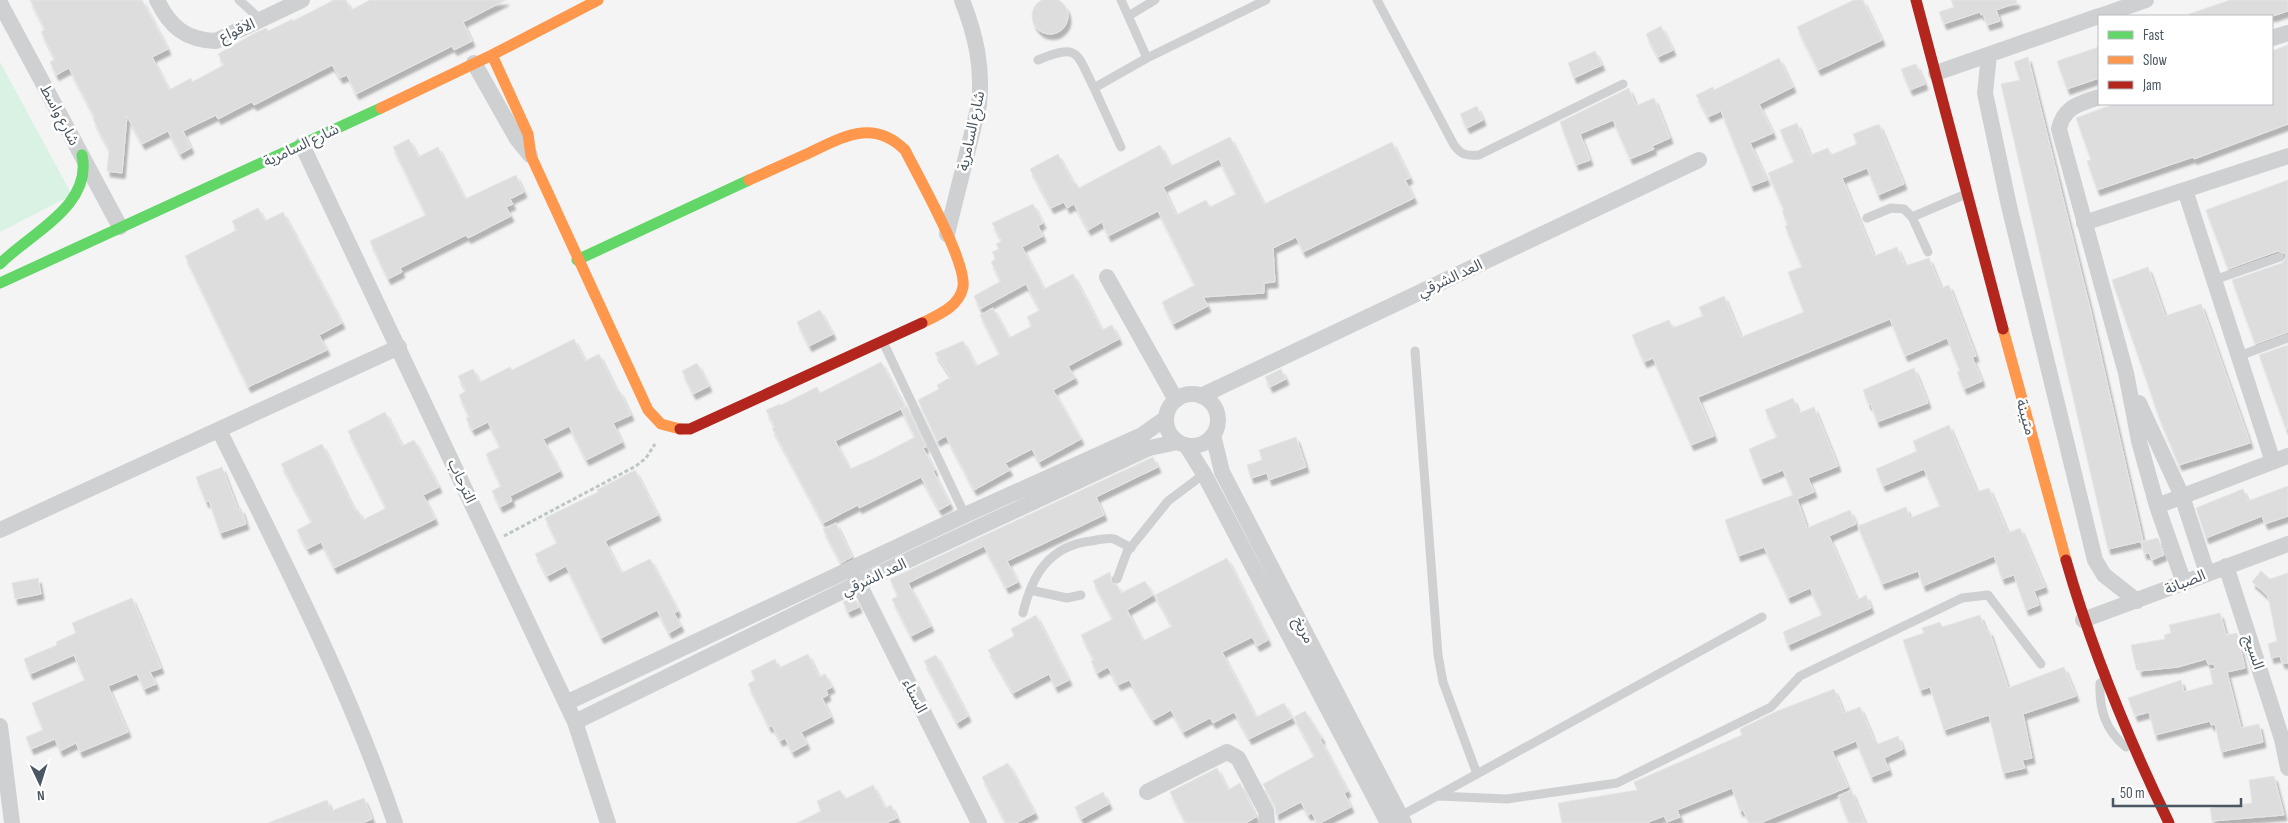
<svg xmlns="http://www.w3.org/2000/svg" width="2288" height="823" font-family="'Sofia Sans Condensed','Noto Sans Arabic',sans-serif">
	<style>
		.green { fill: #d9f2e3 }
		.building { fill: #ddddde; stroke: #e5e6e7; fill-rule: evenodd; filter: url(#shadow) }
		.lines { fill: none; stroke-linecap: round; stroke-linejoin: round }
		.path { stroke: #bcc7c4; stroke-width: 3; stroke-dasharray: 4 2.5; stroke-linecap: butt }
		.lane { stroke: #ced0d2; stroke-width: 9 }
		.street { stroke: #ced0d2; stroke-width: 16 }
		.fast { stroke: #63d668; stroke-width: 11 }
		.slow { stroke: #ff974d; stroke-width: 11 }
		.jam { stroke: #b3261e; stroke-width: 11 }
		.labels { text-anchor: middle; stroke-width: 5; stroke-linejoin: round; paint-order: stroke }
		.street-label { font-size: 15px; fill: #4a5661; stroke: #fff }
	</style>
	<defs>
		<filter id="shadow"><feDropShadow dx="3" dy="5.5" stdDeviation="1" flood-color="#0004"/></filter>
	</defs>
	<rect width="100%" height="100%" fill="#f4f4f4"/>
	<path class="green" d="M0,62l72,133 -72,37z"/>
	<path class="building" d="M1032 16a18 18 0 1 1 36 0a18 18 0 1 1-36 0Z
		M30,0h112l26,49 -16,8 17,33 22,-12 1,4 32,-17 -6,-11 35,-20 13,-6 2,3 25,-12v2l41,-21h12l5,10 19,-10h136l-43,22 9,19 -18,9 -2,-4 -96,48 -9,-19 -7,3 -8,-13 -78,40 -3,-3 -33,17 -2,-4 -33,16 8,17 -11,6 -12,-23 -26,13 -15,-28 -5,57 -15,-2 2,-21 -16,-31 2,-1 -26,-50 -13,7 -6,-13 5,-3 -14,-27 4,-3z
		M1854,0h9l19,40 -64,30 -21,-43z
		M1951,0h65l1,3 -21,7 4,11 -13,4 -4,-11 -2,1 -1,-3 -36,12 -5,-12 15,-5z
		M2230,0h58v11l-15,5h-84v-2z
		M1661,26l12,24 -15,7 -12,-23z
		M2288,45v79l-94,35 -1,-2 -96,33 -10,-29 4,-1 -15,-42 38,-14h158v-53z
		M2099,47v31l-32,11 -10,-28z
		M1595,51l7,14 -28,13 -6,-15z
		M2028,57l63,255 52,229 -35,8 -107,-465 19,-4 -6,-18z
		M1779,58l14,29 -34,17 14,29 -23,10 17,37 -16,6 -30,-75 -13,6 -12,-22 17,-8 1,3z
		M1916,64l9,20 -15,6 -9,-21z
		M1629,88l7,18 18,-8 16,40 -18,8 2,3 -24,10 -17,-39 -33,14 10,26 -14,5 -16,-43z
		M1477,106l6,14 -16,8 -7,-14z
		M1797,123l13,32 18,-7 3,7 26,-11 -4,-10 26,-10 25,60 -26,11 -11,-27 -25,10 32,78 23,-9 8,19 24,-8 12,30 8,-3 27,71 -4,1 10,24 -18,8 -7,-17 3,-1 -13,-33 -42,18 -15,-37 -192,78 16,39 -23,9 -38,-87 -9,4 -12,-27 37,-15 4,8 30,-12 -4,-9 25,-11 17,41 63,-25 -16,-40 14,-5 -17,-41 3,-1 -6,-14 2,-1 -16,-37 26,-11 -14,-32z
		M1230,137l34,67 128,-62 18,36 -5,2 9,18 -111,54 -7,-15 -23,11 2,34 -11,1v10l-61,4 5,9 -35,18 -11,-22 33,-17 -37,-74 -50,25 -6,-14 -14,8 -14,-26 -7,4 -3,-6 -13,6 -21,-39 28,-15 16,30 2,-1 3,5 81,-43 11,21zM1219,159l17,35 -26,13 -4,-7 -30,15 -13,-28z
		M409,139l9,18 20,-10 27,52 51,-24 8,17 -14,7 3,5 -7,3 5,9 -43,22 -2,-3 -66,33 2,4 -14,7 -18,-38 56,-26 -33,-68z
		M2288,180v152l-33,12 -23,-64 50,-17 4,-4v-5l-8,-3 -50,18 -22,-59z
		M1033,204l10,19 -5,3 5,10 -21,11 22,42 29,-15 29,56 10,-5 7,14 -51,27 7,12 -22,12 28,49 -42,23 -7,-13 -27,14 5,7 -36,20 -28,-54 -9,5 -19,-41 21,-11 -2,-4 14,-8 -16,-24 28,-12 13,25 24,-12 -20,-39 13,-7 16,30 23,-12 -5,-9 13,-7 -14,-26 -46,25 -6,-13 27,-15 -10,-19 5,-3 -4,-7 7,-3 -3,-5 6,-3 -10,-18z
		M258,208l7,13 18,-9 59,111 -23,12 8,15 -79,37 -63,-131 52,-26 -5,-9z
		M2148,267l17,49 36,-12 49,139 -71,22 -19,-45 -48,-140z
		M820,310l13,24 -24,12 -12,-24z
		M574,339l11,22 14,-7 18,37 2,-1 12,25 -18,8 9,19 -36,18 -17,-34 -26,13 17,32 -50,25 2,5 -12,6 -8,-16 9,-5 -15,-32 14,-7 -12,-25 -16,8 -6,-12 3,-1 -10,-22 7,-4 -8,-15 15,-7 7,13 30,-15 2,3z
		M2288,345v84h-2l-27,-74z
		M881,362l24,45 -70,34 15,28 25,-11 40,-21 -14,-28 6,-3 19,41 -3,1 12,22 -2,1 17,33 -11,6 -18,-33 -62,31 -1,-3 -35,18 -51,-95 3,-1 -9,-17 14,-6 1,1 36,-18 3,6z
		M697,363l12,23 -16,8 -11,-23z
		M1914,368l14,35 -51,19 -6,-18 -2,1 -6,-15z
		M1281,369l5,10 -16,8 -5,-10z
		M1793,398l6,15 15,-6 24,59 -30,12 6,14 -17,7 10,29 43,-18 6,14 -27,12 28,64 9,-5 5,13 -83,37 -5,-13 39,-17 -12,-27 -22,10 -24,-51 -26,9 -13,-36 68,-25 -10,-25 -22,9 -12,-30 28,-12 -12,-27z
		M385,412l17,34 12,-6 25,47 -16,8 12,24 -101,49 -13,-26 -14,7 -10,-19 15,-8 -31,-58 41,-20 33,67 3,-1 5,10 23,-12 -38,-77z
		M1949,425l28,67 12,-4 19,45 12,-5 25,59 -11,4 5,14 -13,5 -12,-35 -12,4 -8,-23 -71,30 -5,-15 -36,13 -24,-58 48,-19 4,11 30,-12 -16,-37 -41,17 -7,-17 41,-18 -4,-10z
		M1296,437l10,30 -37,13 -2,-7 -16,5 -4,-13 15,-5 -3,-10z
		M1153,457l5,10 -62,30 8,18 -97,46 11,21 -12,6 -22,-42 -76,37 23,43 -20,10 -19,-37 6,-3 -8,-17z
		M222,467l16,43 3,-2 5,16 -26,9 -11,-32 -3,1 -10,-25z
		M635,470l23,45 -53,26 16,32 29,-14 28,52 -4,2 7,13 -12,7 -12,-23 -56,28 -35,-72 -19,10 -12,-22 22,-11 -12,-25 53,-26 -1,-2z
		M2288,486v30l-23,8 -3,-8 -56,22 -10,-30 47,-19 5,12z
		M836,523l16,34 -11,6 -18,-34z
		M2158,538l6,17 -12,5 -3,-7 -5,1 -3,-12z
		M1227,558l41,82 -11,6 -5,-9 -30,15 34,65 28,-14 8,15 -43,21 -15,-27 -21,11 -3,-5 -27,14 -12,-22 -18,10 -24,-40 -11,5 -10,-18 -11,6 -6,-12 3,-1 -13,-25 32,-16 -20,-38 17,-9 2,11 5,2 4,8 24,-12 8,14 -26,15 16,31 29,-15 -17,-31z
		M2261,571l9,8 18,-6v90h-6l-2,-7 -9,2 -3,-14 9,-3 -9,-45 -16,-14z
		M38,578l3,16 -26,5 -3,-16z
		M854,597l5,10 -11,5 -5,-10z
		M132,598l29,70 -11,4 6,12 -12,5 -7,-15 -29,12 20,46 -48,20 -4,-9 -16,8 -5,-12 -24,10 -5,-12 17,-7 -11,-27 53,-23 -11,-25 -44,19 -6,-15 33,-14 -1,-3 20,-9 -4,-10z
		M2220,613l6,22 11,-2 8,35 -18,4 14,56 18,-4 4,18 -42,10 -6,-28 -4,1 -1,-4 -55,14 -6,-23 -14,4 -7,-18 53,-18 3,12 29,-8 -3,-14 5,-2 -1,-4h-6l-2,-5 -28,8 -39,4 -1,-7h-3l-4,-19 34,-6 -1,-4 7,-2 -2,-8z
		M1036,615l33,65 -14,7 -6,-13 -36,19 -25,-43 26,-14 -3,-7z
		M1980,615l6,16 3,-1 19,58 56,-21 12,29 -53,18 9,44 -10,2 3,8 -22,5 -14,-58 -45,15 -14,-43 -10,3 -17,-50 21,-7 -2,-5 18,-6 2,5z
		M808,654l11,23 6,-3 7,13 -6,3 2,5 -6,3 9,19 -30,15 6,12 -15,8 -7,-14 -5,3 -8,-15 -3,1 -21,-43 7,-4 -4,-9 24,-12 4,9z
		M936,655l32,61 -11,7 -33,-62z
		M1834,689l10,24 16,-6 14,33h2l2,4 20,-8 5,13 -19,9 5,12 -18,7 -15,-36 -24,10 16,36 -88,36h-11l-6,-13 -3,1 -8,-23 -55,22 3,7 -13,5 -3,-6 -18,7h-84l-4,-20 79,-13 -3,-8 108,-47 -2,-6 35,-17z
		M1305,711l17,27 -2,1 28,52 -4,2 7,14 -31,16h-3l-5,-10 -4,2 -7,-13 -25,13 -1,-9 -12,-22 52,-28 -21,-39z
		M1008,763l27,50 -19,10h-10l-24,-46z
		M1217,768l11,22 12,-7 16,34 -10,6h-60l-16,-31z
		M2274,776l10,39 -72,6 -2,-13 42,-5 -3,-23z
		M873,785l12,23 6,-3 6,13 -11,5h-89l24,-12 -4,-10 23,-11 5,9z
		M1851,790l14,33h-16l-11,-27z
		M1103,792l6,12 -28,15 -6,-12z
		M364,798l8,21 -10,4h-94l59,-23 4,11z"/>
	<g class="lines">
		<path class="path" d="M504,536l132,-70 10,-8 9,-14"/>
		<path class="lane" d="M239,0l22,20
			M1121,0l26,58 119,-58
			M1377,0l77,145c7,10 13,11 25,10l144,-71
			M1130,15l25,-15
			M1038,60c41,-17 38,-8 56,28l53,-30
			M1094,88l27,59
			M1912,217l54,-23
			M1867,218l24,-10 13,1 8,8 16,35
			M2214,280l66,-23
			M884,344l81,171
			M1415,351l23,304 5,27 34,92
			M2239,356l49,-18
			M1117,579l10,-27 41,-51 36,-27
			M1030,590l37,8 14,-3
			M1023,613c9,-38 26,-67 68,-72 6,-1 17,-4 23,-2 5,2 11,6 17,9
			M2100,683c-1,26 5,47 26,64
			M1438,796l69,3 110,-16 154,-76 29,-31 162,-78 26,-3 53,69
			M1397,818l365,-201"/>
		<path class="street" d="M157,0c13,27 29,40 59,41l86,-41
			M0,3l120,224
			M2100,16l46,-16
			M2272,38l16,-5
			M1989,55l-4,38 24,113 86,354 9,15 33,26
			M474,63l43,76 13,16
			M1936,73l163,-57
			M2099,97c-19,7 -35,9 -40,32l67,244 13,68 18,65 27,77
			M302,145l273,577 33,101
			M2185,190l88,272
			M2084,223l204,-67
			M947,234l32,-129c4,-38 -3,-69 -17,-105
			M1107,277l69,123
			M1166 420a26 26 0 1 1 52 0a26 26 0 1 1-52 0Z
			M1201,396l498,-236
			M2139,403l43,93 25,77
			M219,430c63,128 130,257 176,393
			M1213,435l9,37 182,351
			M1186,445l18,29 184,349
			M2157,506l131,-50
			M0,530l399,-183
			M2226,566l56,173 6,29
			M854,574l125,249
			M2083,620l205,-76
			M566,703l399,-188 177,-80 24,-17
			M575,722l284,-139 290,-135 29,-6
			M0,726l12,97
			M1147,792l80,-40 11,6 28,53 1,12"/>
		<path class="fast" d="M577,260l172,-80
			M0,264c30,-31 93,-58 82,-109
			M0,283l381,-175"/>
		<path class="slow" d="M492,55l36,79 3,22 117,254 13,14 19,5
			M381,108l111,-53 106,-55
			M749,180c20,-9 40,-18 60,-27 34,-16 64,-35 96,-3 13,26 62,112 58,137 -4,20 -25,28 -41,36
			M2003,329l63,231"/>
		<path class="jam" d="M1916,0l87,329
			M680,429h10l232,-106
			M2066,560c26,91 62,178 103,263"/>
	</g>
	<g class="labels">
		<g class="street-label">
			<text transform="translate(237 30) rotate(-24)" y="5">الاقواع</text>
			<text transform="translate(60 115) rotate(62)" y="5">شارع واسط</text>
			<text transform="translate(971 131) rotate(-78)" y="5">شارع السامرية</text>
			<text transform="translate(301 145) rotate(-25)" y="5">شارع السامرية</text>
			<text transform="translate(1450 278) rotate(-25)" y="5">العد الشرقي</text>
			<text transform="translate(2026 417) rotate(74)" y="5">متيبنة</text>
			<text transform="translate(462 481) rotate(65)" y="5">الترحاب</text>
			<text transform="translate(874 577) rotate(-25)" y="5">العد الشرقي</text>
			<text transform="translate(2185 582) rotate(-22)" y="5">الصبانة</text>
			<text transform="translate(1304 630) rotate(63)" y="5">مريخ</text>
			<text transform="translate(2254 652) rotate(72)" y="5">السيج</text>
			<text transform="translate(915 696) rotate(63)" y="5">السناء</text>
		</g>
	</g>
	<rect x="2098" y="15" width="175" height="90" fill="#ffffff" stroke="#b7bbc0"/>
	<rect x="2108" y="31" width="25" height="8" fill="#63d668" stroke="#b7bbc0"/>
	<text x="2143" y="40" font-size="15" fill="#4a5661">Fast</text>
	<rect x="2108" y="56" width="25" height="8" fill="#ff974d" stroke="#b7bbc0"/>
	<text x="2143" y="65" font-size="15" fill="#4a5661">Slow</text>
	<rect x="2108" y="81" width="25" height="8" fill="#b3261e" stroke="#b7bbc0"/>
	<text x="2143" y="90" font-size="15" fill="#4a5661">Jam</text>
	<g transform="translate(40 783) rotate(176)" stroke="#ffffff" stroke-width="4" paint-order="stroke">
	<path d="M0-4L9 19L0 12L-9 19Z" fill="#4a5661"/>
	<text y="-8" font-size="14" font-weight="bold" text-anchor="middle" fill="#4a5661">N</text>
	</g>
	<path d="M2113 798v8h128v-8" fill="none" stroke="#4a5661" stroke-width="2.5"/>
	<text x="2120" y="798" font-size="15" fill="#4a5661" stroke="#ffffff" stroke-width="4" paint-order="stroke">50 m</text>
</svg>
